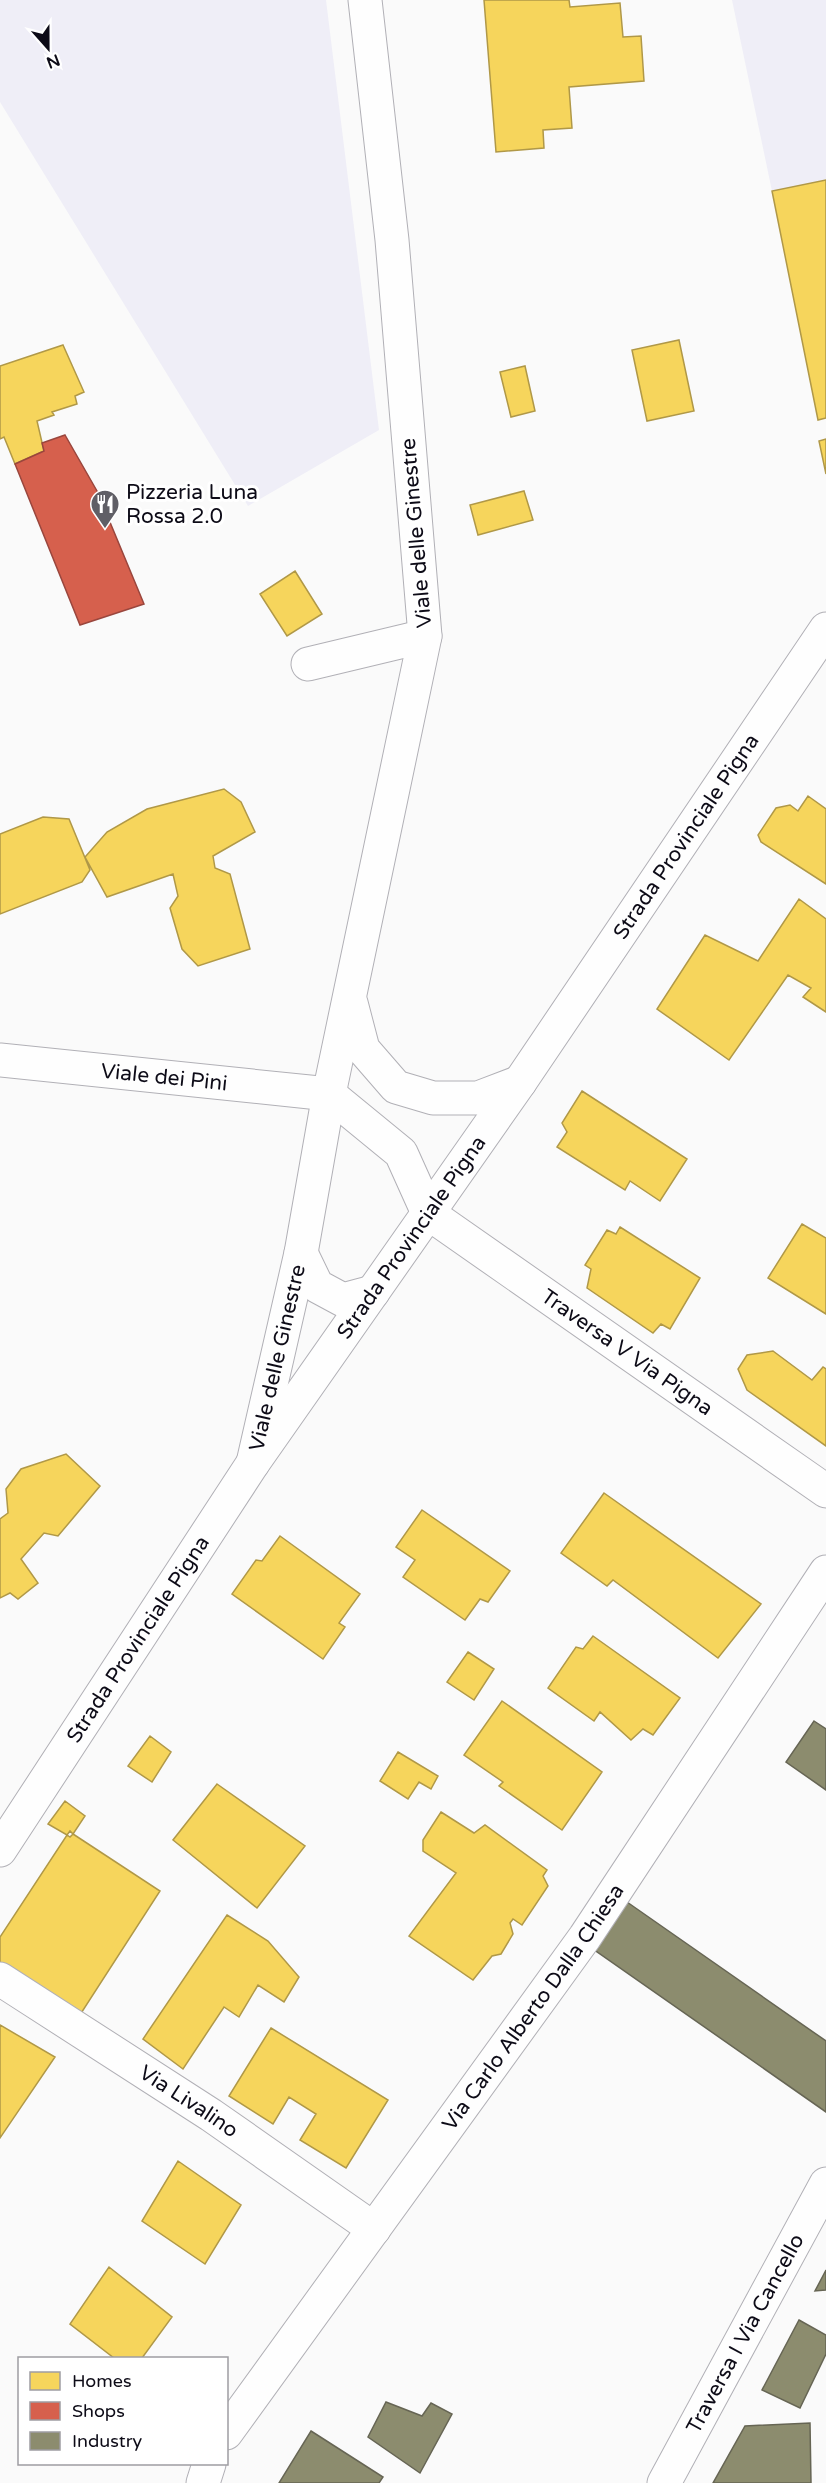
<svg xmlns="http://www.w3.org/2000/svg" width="826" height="2483" font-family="'Varela Round',sans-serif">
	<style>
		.green { fill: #efeef7 }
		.homes { fill: #f6d55c; stroke: #b09847; stroke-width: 1.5 }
		.shops { fill: #d6604d; stroke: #9a463d; stroke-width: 1.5 }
		.industry { fill: #8c8c6e; stroke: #666554; stroke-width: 1.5 }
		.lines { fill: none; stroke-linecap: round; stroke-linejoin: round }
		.street-casing { stroke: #b1b0b6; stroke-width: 35 }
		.street { stroke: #fefefe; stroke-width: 33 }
		.labels { text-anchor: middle; stroke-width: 6; stroke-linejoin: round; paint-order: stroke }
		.poi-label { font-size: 21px; fill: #0d0b17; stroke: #fff; text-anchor: start }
		.street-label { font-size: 21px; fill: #0d0b17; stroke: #fff }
	</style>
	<rect width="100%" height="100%" fill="#fafafa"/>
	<path class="green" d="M0,0h326l53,430 -131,76 -248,-404z
		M732,0h94v180l-54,11z"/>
	<path class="homes" d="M484,0h85l1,7 50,-4 3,34 18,-1 3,45 -75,6 3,41 -29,2 1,18 -48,4z
		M826,180v238l-8,2 -46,-229z
		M679,340l15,71 -47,10 -15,-71z
		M63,345l21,47 -9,4 2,8 -25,8 2,3 -17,6 7,30 -29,13 -11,-27 -4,2v-73z
		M525,366l10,45 -24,6 -11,-45z
		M826,439v35l-7,-33z
		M524,491l9,29 -55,15 -8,-30z
		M295,571l27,43 -35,22 -27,-42z
		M224,789l17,13 14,30 -42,24 2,12 15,6 20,75 -52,17 -16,-17 -12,-41 8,-12 -5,-22 -66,23 -22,-40 22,-25 40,-23z
		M808,796l18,13v75l-65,-42 -3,-7 18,-27 14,-3 8,6z
		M43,817l26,2 21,51 -8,12 -82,32v-80z
		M799,899l27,20v93l-23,-15 8,-9 -23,-13 -59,85 -72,-51 48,-74 53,26z
		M582,1091l105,68 -27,42 -30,-20 -5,9 -68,-43 10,-15 -5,-9z
		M802,1224l24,14v76l-58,-36z
		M620,1227l80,51 -30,51 -9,-5 -8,9 -66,-45 4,-19 -6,-4 22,-35 9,4z
		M773,1351l39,29 11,-13 3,2v77l-79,-56 -9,-21 9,-14z
		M66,1454l34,32 -42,50 -14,-3 -23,26 17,24 -20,16 -8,-6 -10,5v-79l8,-6 -2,-24 15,-20z
		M604,1493l157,111 -43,54 -105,-78 -6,6 -46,-33z
		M422,1510l88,61 -22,31 -8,-3 -15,21 -62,-43 12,-17 -19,-13z
		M280,1536l80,58 -21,29 6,4 -22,32 -91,-65 24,-34 6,1z
		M593,1636l87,62 -27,37 -10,-6 -12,11 -31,-28 -6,9 -46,-33 28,-41 7,2z
		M468,1652l26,17 -20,31 -27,-18z
		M502,1701l100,71 -40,58 -63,-44 4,-4 -39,-27z
		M150,1736l21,16 -19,30 -24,-16z
		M398,1752l40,24 -7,13 -12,-7 -11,17 -28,-18z
		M217,1784l88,62 -48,62 -84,-68z
		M65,1801l20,15 -12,18 -3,-3 -3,4 -19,-11z
		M441,1812l33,21 11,-8 62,45 -4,6 5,10 -26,39 -9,-6 -3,4 3,11 -12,20 -9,2 -19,24 -64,-44 47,-63 -33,-22v-11z
		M73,1834l87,57 -82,127 -78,-49v-32l67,-102 3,2z
		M227,1915l41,26 31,36 -15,25 -26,-17 -19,32 -15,-10 -41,62 -40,-30z
		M0,2025l55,32 -55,81z
		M271,2028l117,72 -42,68 -46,-28 16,-26 -27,-17 -16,27 -44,-28z
		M178,2161l63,44 -36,59 -63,-43z
		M109,2267l63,50 -30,41h-28l-44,-34z"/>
	<path class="shops" d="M65,435l32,56 47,113 -64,21 -65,-161 29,-13 -2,-8z"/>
	<path class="industry" d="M814,1721l12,8v61l-40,-28z
		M627,1902l199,139v71l-233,-163z
		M826,2270v20l-11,1z
		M799,2320l27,15v19l-26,54 -38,-18z
		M386,2402l36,14 9,-13 21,11 -32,59 -52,-36z
		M810,2423l1,60h-98l32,-57z
		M311,2431l72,46 -4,6h-100z"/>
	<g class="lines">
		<g class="street-casing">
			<g id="street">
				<path d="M308,664l117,-28"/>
				<path d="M351,1003l12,46 33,38 37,11h45l42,-16"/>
				<path id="s1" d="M0,1060l329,34"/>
				<path d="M329,1094l72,59 27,60"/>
				<path id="s2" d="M428,1213l398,278"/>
				<path d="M301,1253l16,33 26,14 30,-8"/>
				<path id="s3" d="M253,1463l48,-210 28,-159 96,-458 -33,-396 -27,-240"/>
				<path id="s4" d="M0,1850l253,-387 267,-381 306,-453"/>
				<path id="s5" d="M0,1979l211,136 163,114"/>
				<path id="s6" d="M226,2433l359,-496 241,-365"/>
				<path d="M203,2483l6,-19"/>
				<path id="s7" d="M664,2483l162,-299"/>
			</g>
		</g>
		<use href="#street" class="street"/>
	</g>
	<defs>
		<g id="restaurant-pin" transform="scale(1.5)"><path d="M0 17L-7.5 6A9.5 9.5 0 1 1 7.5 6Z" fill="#605f66" stroke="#fff"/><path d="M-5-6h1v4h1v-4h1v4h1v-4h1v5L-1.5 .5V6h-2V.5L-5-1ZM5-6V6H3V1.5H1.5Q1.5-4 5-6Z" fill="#fff"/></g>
	</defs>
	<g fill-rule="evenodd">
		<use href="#restaurant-pin" x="105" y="504"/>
	</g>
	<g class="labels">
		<g class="poi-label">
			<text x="126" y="499">Pizzeria Luna<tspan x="126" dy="24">Rossa 2.0</tspan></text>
		</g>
		<g class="street-label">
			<text transform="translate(416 533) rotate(-95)" y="7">Viale delle Ginestre</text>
			<text dy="7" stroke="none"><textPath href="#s4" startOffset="1224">Strada Provinciale Pigna</textPath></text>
			<text dy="7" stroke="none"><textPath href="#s1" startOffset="165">Viale dei Pini</textPath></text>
			<text dy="7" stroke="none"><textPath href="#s4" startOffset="738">Strada Provinciale Pigna</textPath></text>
			<text dy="7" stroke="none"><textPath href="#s2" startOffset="243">Traversa V Via Pigna</textPath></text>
			<text dy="7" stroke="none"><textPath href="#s3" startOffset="108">Viale delle Ginestre</textPath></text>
			<text dy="7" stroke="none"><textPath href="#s4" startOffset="252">Strada Provinciale Pigna</textPath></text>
			<text dy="7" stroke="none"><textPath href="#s6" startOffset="525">Via Carlo Alberto Dalla Chiesa</textPath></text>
			<text dy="7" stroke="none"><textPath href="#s5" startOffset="225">Via Livalino</textPath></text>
			<text dy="7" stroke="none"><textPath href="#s7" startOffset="170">Traversa I Via Cancello</textPath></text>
		</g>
	</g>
	<rect x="18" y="2357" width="210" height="108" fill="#ffffff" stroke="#9e9da2" stroke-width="1.5"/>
	<rect x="30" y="2372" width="30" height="18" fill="#f6d55c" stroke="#9e9da2" stroke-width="1.5"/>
	<text x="72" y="2387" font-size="18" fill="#0d0b17">Homes</text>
	<rect x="30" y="2402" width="30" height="18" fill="#d6604d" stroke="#9e9da2" stroke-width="1.5"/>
	<text x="72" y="2417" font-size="18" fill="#0d0b17">Shops</text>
	<rect x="30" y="2432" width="30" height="18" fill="#8c8c6e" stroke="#9e9da2" stroke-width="1.5"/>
	<text x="72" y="2447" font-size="18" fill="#0d0b17">Industry</text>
	<g transform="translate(48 48) rotate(159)" stroke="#ffffff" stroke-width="4.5" paint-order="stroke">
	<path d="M0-4.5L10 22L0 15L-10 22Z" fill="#0d0b17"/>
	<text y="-9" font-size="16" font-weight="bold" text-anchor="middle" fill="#0d0b17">N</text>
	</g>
</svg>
